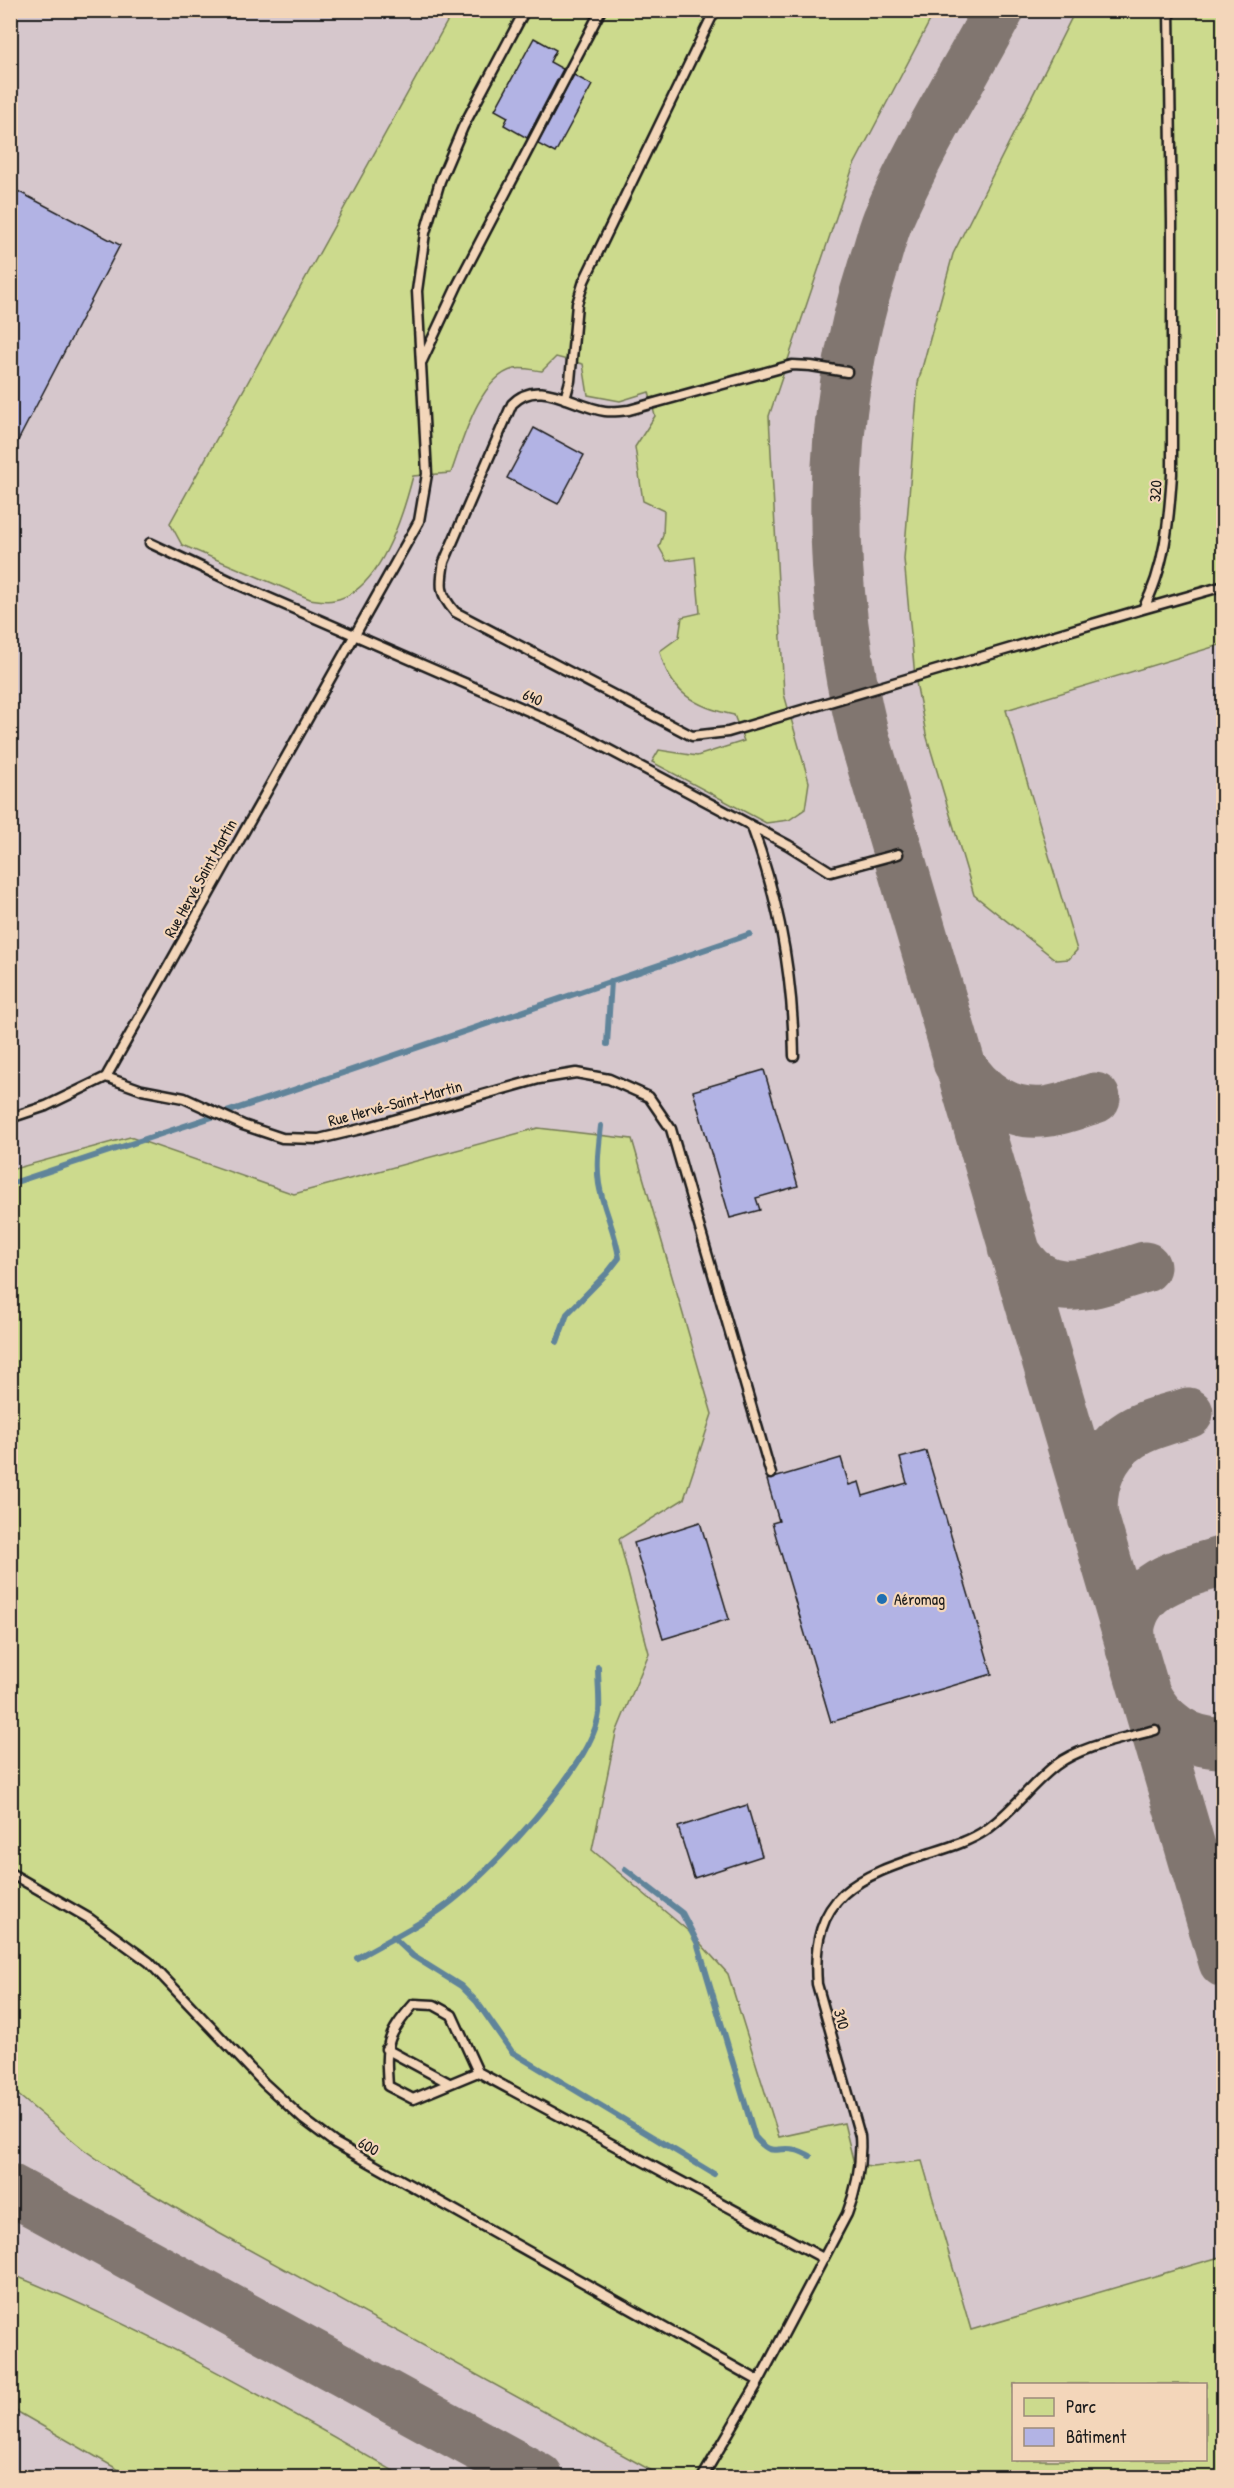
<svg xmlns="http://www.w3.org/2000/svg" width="1234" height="2488" font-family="'Patrick Hand',sans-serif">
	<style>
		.built { fill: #d6c7cc; fill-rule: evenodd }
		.green { fill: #ccda8d; stroke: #747b54; stroke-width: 1.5; fill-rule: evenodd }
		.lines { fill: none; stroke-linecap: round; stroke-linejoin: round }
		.stream { stroke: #60849a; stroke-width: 6 }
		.taxiway { stroke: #81766f; stroke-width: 51 }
		.building { fill: #b2b3e4; stroke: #1c1c1c; stroke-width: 1.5 }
		.lane-casing { stroke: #1c1c1c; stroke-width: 13 }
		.lane { stroke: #f3d6ba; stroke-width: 8 }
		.poi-dot { fill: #1f6fb2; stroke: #f3d6ba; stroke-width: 2 }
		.labels { text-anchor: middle; stroke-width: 4.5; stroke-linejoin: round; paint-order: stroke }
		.street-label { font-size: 16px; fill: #1c1c1c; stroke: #f3d6ba }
		.poi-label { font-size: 16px; fill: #1c1c1c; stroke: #f3d6ba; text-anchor: start }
	</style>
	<rect width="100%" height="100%" fill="#e6cfc2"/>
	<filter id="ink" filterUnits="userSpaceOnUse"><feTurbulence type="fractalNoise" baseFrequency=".0167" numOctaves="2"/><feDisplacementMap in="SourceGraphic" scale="12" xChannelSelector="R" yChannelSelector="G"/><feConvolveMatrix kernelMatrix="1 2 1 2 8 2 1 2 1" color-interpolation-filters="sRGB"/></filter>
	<g filter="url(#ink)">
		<path class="built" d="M11,11h1212v2466l-1212,1zM1014,2384h192v76h-192z"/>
		<path class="green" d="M453,11h482l-82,156 -84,249 15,278 25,88 -4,27 -16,11 -23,3 -114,-61 7,-12 38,6 47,-15 -10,-26c-39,-8 -65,-23 -74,-64l19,-14 3,-20 18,-4 -5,-56 -28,4 -8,-14 4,-12 1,-24 -21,-10 -8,-54 20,-31 -6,-24 -29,9 -32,-6 -5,-31 -27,-7 -14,14c-9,-1 -19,-4 -28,-2 -35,8 -52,74 -63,104l-38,3c-10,39 -33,116 -79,124 -7,2 -17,0 -24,-1l-128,-54 -12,-22z
			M1075,11h148v633l-217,66 71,240 -8,9 -13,1 -82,-65 -48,-161 -11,-57 -11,-118 14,-176 35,-129z
			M538,1128l94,11 80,275 -28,85 -65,40 30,114 -33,80 -24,117 101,85 35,39 51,163 65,-14 10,41 18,2 50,-5 49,169 252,-74v221h-560l-448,-246 -92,-54 -40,-28 -72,-60 -1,-919 120,-33 164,57zM1014,2384h192v76h-192z
			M11,2274c136,55 266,130 393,203h-273l-120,-69z"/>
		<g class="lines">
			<path class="stream" d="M607,1044l4,-63
				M10,1184l283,-94 457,-156
				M557,1342l10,-28 41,-42 11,-14c-3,-26 -16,-49 -20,-74 -3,-20 0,-39 2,-58
				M625,1869l57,44 15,29 58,195c19,22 20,8 41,13 5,1 10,4 14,6
				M393,1937l20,19 48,30 16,16 35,50 202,122
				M357,1958c29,-17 60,-31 87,-51 43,-31 149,-142 155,-194 1,-15 -1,-31 -1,-46"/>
			<path class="taxiway" d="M999,10c-37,69 -80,137 -111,209 -6,15 -10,32 -15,48 -49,151 -47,317 -9,470l360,1225
				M958,1062c20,33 52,56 92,49 15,-2 31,-9 45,-13
				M1013,1248c31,59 82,34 132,19
				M1093,1518c-4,-32 9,-66 38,-84 17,-11 38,-15 57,-21
				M1131,1649c0,-7 -2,-16 -1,-23 8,-46 57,-54 94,-65
				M1145,1694c15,30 44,50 79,49
				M10,2189l528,289"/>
		</g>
		<path class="building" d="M534,38l22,12 -6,12 13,7 -36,69 -23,-13 4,-8 -13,-7z
			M574,75l18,10 -37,68 -17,-9z
			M10,187l110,58 -110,211z
			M534,428l50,27 -26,49 -51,-26z
			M764,1070l34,116 -42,12 4,12 -30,8 -37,-127z
			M926,1451l66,223 -161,48 -59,-199 7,-2 -12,-41 74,-22 8,27 10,-3 4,14 44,-13 -7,-25z
			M700,1522l29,97 -66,20 -29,-96z
			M747,1805l15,51 -68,22 -16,-51z"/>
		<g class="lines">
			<g class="lane-casing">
				<path id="lane" d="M422,361l35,-75 144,-276
					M847,372l-36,-6 -19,-1 -163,45c-8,1 -16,2 -24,1 -32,-4 -66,-35 -93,-7l-68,158c-4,23 -5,32 11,50l237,124 36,-4 415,-123c22,-40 26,-89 29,-135v-252l-3,-212
					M565,399l5,-18 7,-77 7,-23 131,-271
					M150,543l87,41 333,145 218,116 43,27 67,-18
					M1143,609l81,-23
					M752,827c27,73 41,151 42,229
					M106,1077l313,-556 8,-47 -10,-183 8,-58 15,-52 23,-54 62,-117
					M10,1118l36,-12 60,-29 36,13 42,8 59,27 39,13 37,1 46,-11 174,-49 37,-6 33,6 40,18 22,32 100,345
					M10,1873l80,46 59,43 115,121 39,36 32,24 424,238
					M386,2049l63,34
					M478,2072l-65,27 -25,-13c-3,-42 -2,-50 26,-82l20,1 18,10 26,57 345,186
					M702,2478l57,-97 88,-167c10,-26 15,-50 13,-78l-43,-152c-7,-90 40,-107 114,-131 19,-6 39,-12 55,-23 26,-18 45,-46 70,-65 27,-20 67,-26 99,-35"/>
			</g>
			<use href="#lane" class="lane"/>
		</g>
	</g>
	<circle class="poi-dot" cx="882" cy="1599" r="6"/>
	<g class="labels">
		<g class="street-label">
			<text transform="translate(1155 491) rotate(-86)" y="6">320</text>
			<text transform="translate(533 697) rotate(24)" y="6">640</text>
			<text transform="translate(200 878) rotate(-61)" y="6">Rue Hervé Saint Martin</text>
			<text transform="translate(395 1103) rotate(-15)" y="6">Rue Hervé-Saint-Martin</text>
			<text transform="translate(842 2019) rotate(74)" y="6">310</text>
			<text transform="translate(369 2146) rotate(30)" y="6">600</text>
		</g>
		<g class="poi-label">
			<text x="894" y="1605">Aéromag</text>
		</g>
	</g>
	<rect width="1234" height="2488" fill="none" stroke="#f3d6ba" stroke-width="36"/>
	<rect x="18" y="18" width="1198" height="2452" fill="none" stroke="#1c1c1c" stroke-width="2" filter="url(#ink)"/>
	<rect x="1012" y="2383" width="195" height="78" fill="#f3d6ba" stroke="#9d8c7b" stroke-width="1.5"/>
	<rect x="1024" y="2398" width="30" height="18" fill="#ccda8d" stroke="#9d8c7b" stroke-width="1.5"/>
	<text x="1066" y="2413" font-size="18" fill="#1c1c1c">Parc</text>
	<rect x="1024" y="2428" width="30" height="18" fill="#b2b3e4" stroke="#9d8c7b" stroke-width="1.5"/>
	<text x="1066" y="2443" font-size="18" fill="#1c1c1c">Bâtiment</text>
</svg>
